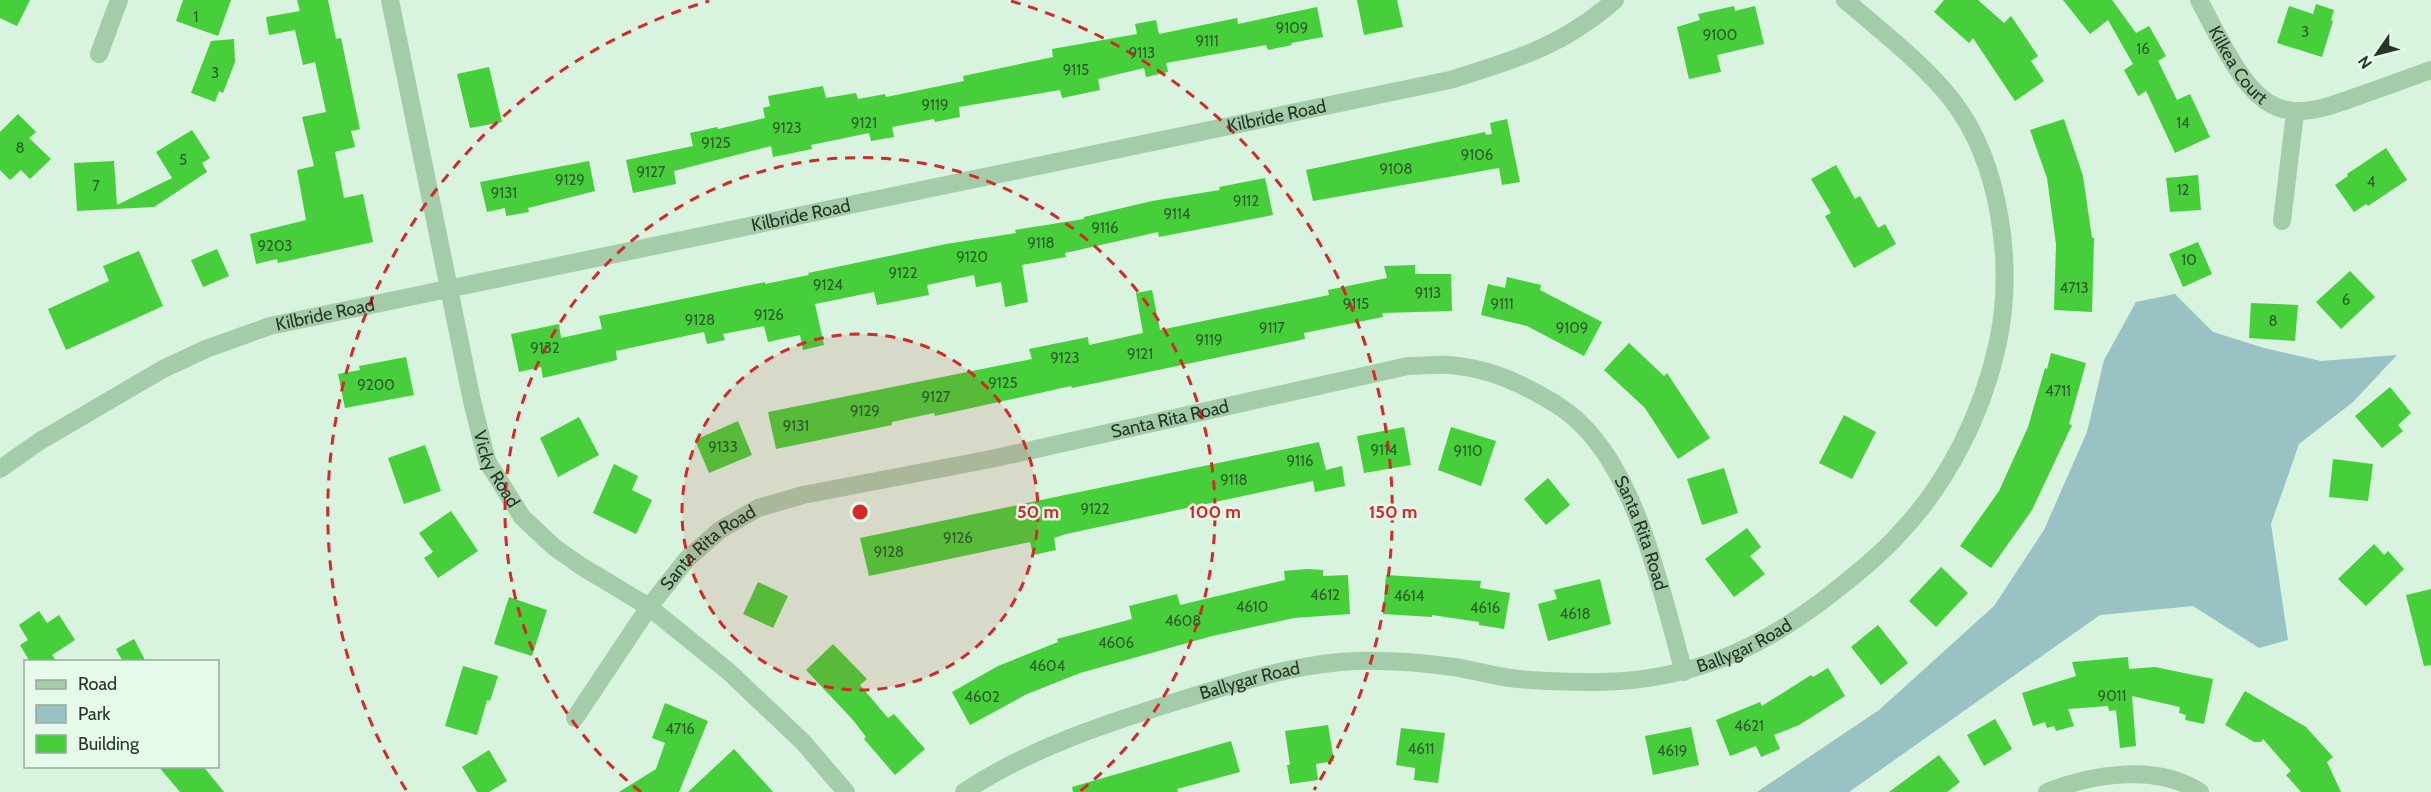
<svg xmlns="http://www.w3.org/2000/svg" width="2431" height="792" font-family="Cabin,sans-serif">
	<style>
		.green { fill: #98c2c3 }
		.building { fill: #46cf3b }
		.lines { fill: none; stroke-linecap: round; stroke-linejoin: round }
		.street { stroke: #a4cca9; stroke-width: 18 }
		.ring { fill: none; stroke: #d62828; stroke-width: 3; stroke-dasharray: 10 8 }
		.labels { text-anchor: middle; stroke-width: 5; stroke-linejoin: round; paint-order: stroke }
		.number-label { font-size: 15px; fill: #2e5c2b }
		.street-label { font-size: 18px; fill: #263626; stroke: #e5faea }
		.centre { fill: #d62828; stroke: #e5faea; stroke-width: 3 }
		.ring-label { font-size: 18px; text-anchor: middle; font-weight: bold; fill: #d62828; stroke: #e5faea; stroke-width: 5; stroke-linejoin: round; paint-order: stroke }
	</style>
	<rect width="100%" height="100%" fill="#d8f3de"/>
	<path class="green" d="M2175,294l38,38 51,16 57,13 76,-6 -44,47 -54,42 -28,80 17,116 -29,8 -66,-42 -93,9 -251,177h-92l122,-82 115,-104 50,-76 43,-98 17,-72 32,-58z"/>
	<path class="building" d="M0,0h30l-13,26 -17,-8z
		M183,0h48l-13,36 -42,-15z
		M297,0h31l8,39 5,-1 19,91 -9,2 4,16 -20,5 9,46 19,-4 10,48 -95,21 -1,-4 -21,5 -6,-30 56,-14 -9,-50 17,-4 -12,-49 24,-5 -11,-50 -12,3 -8,-35 -26,5 -3,-18 34,-6z
		M1357,0h40l6,27 -39,8z
		M1944,0h34l26,23 7,-7 27,40 -7,5 13,20 -29,20 -42,-63 -4,5 -35,-31z
		M2063,0h49l24,33 13,-7 17,30 -8,5 19,39 13,-6 20,43 -35,16 -29,-62 -8,5 -14,-26 9,-6 -25,-44 -18,14z
		M2316,4l18,6 -3,10 2,1 -11,36 -45,-14 12,-37 24,8z
		M1734,6l1,5 20,-5 9,38 -47,11 4,17 -32,7 -12,-52 23,-7 -2,-6z
		M1317,7l6,30 -32,6 1,2 -24,5 -2,-5 -100,18 2,9 -22,5 -2,-9 -46,11 2,11 -38,8 -2,-8 -101,17 1,10 -25,5 -1,-3 -42,8 2,10 -23,4 -2,-8 -58,12 1,4 -39,8 -2,-11 -97,25 2,13 -43,9 -7,-33 67,-14 -3,-13 27,-6 1,2 47,-11 -2,-10 7,-2 -2,-10 55,-10 3,12 30,-5 2,6 27,-5 1,3 78,-16 -1,-5 90,-19 -1,-8 85,-15 -2,-10 21,-4 3,14 78,-16 1,6z
		M234,39l1,23 -12,31 -4,-2 -4,11 -24,-9 20,-52z
		M489,67l13,55 -32,6 -13,-54z
		M18,114l18,18 -7,6 22,21 -21,20 -9,-9 -11,10 -10,-10v-38z
		M1507,119l13,63 -18,3 -3,-17 -186,33 -7,-31 179,-38 1,3 6,-1 -2,-11z
		M2064,119l19,57 9,62h2l-2,74 -38,-2 2,-66 -9,-66 -17,-48z
		M192,130l18,28 -8,5 5,9 -53,35 -77,4 -3,-48 40,-2 3,44 55,-27 -16,-26z
		M2386,148l21,32 -39,26 -2,-2 -12,8 -19,-27 13,-9 -1,-2z
		M589,161l6,30 -67,17 1,4 -23,4 -1,-8 -18,4 -7,-30z
		M1836,165l19,34 5,-3 18,32 7,-4 11,20 -42,24 -29,-52 6,-3 -20,-34z
		M2198,175l3,35 -31,2 -4,-34z
		M1265,178l8,37 -114,22 -1,-5 -93,21 1,4 -44,8 6,37 -23,5 -4,-25 -25,5 -2,-12 -47,10 2,10 -52,10 -3,-13 -59,12 9,41 -21,5 -3,-15 -32,7 -4,-16 -41,8 2,6 -18,4 -3,-12 -88,19 1,9 -74,18 -2,-11 -22,5 -8,-38 48,-10 2,14 41,-9 -3,-13 166,-34v2l44,-9 -1,-2 138,-29 70,-11 -1,-3 69,-11v-2l68,-16 68,-11 -1,-3z
		M2198,242l14,32 -29,13 -14,-33z
		M217,249l12,27 -26,11 -12,-27z
		M139,251l24,55 -97,44 -18,-41 61,-28 -6,-15z
		M1415,265v9h36l1,37 -70,2 1,4 -79,16 1,6 -185,39 -48,10 -1,-2 -136,30 -1,-3 -42,9v3l-116,24 -8,-37 264,-53 -3,-10 59,-12 1,8 54,-12 -7,-40 16,-3 8,40 169,-35 -1,-5 59,-12 -3,-12z
		M2350,271l25,26 -34,32 -25,-27z
		M1507,277l34,8 -1,5 62,32 -18,34 -57,-30 -46,-11 7,-31 17,4z
		M2251,303l47,2 -3,36 -46,-3z
		M1629,343l35,33 3,-3 43,65 -32,21 -33,-51 -41,-38z
		M2051,353l35,10 -17,61 3,1 -40,85 -41,58 -31,-22 39,-55 29,-64 17,-59 2,1z
		M406,357l8,38 -69,13 -7,-34 22,-4 -1,-4z
		M2390,387l21,26 -13,12 5,6 -21,17 -27,-32z
		M1844,415l32,17 -24,47 -33,-16z
		M579,417l20,38 -41,22 -18,-39z
		M738,421l14,34 -43,18 -14,-33z
		M1404,427l7,38 -47,8 -7,-37z
		M1451,427l45,14 -15,45 -43,-16z
		M1319,442l7,28 16,-4 3,20 -30,6 -2,-11 -247,53 -12,4 2,12 -23,5 -3,-13 -161,34 -9,-38z
		M425,445l16,46 -37,13 -16,-46z
		M2333,459l40,5 -5,37 -39,-4z
		M614,464l24,12 -6,14 20,10 -16,34 -43,-21z
		M1724,468l14,45 -36,12 -15,-46z
		M1548,478l22,27 -24,20 -22,-26z
		M451,511l27,40 -40,27 -14,-20 9,-6 -14,-19z
		M1747,528l14,19 -11,9 15,18 -31,23 -29,-38z
		M2374,544l10,11 4,-4 16,18 -38,37 -28,-27z
		M1941,567l27,26 -32,34 -27,-26z
		M1307,569l16,1v6l25,-1 2,39 -56,4 -82,18 -132,37 -53,21 -57,31 -18,-33 46,-26 60,-24 -1,-3 75,-20 -3,-13 48,-12 3,11 105,-25 -1,-9z
		M1386,575l95,6 -1,7 30,5 -6,36 -25,-4v-3l-47,-7v2l-49,-3z
		M1600,579l11,45 -63,17 -10,-37 19,-5 -3,-9z
		M758,582l30,14 -15,32 -30,-14z
		M2431,589v76l-7,1 -18,-71z
		M509,597l38,13 -15,46 -38,-12z
		M39,611l8,12 12,-8 16,25 -23,15 5,7h-27l-10,-17 8,-5 -9,-15z
		M1878,625l30,38 -27,22 -30,-38z
		M134,639l12,23h-23l-7,-13z
		M833,644l34,35 -7,6 28,33 6,-4 31,35 -30,26 -31,-36 2,-2 -13,-17 -47,-50z
		M2128,657l1,12 26,-2 58,12 -9,45 -19,-4 1,-5 -7,-2 1,-6 -48,-11 4,50 -16,2 -4,-38 -7,1 -1,-5 -40,3 6,17 -18,5 -2,-5 -7,2 -2,-6 -12,4 -11,-33 54,-17 -4,-14z
		M463,666l35,10 -8,25 -3,-1 -10,35 -32,-9z
		M1828,668l17,28 -46,29 -25,10 6,14 -19,8 -5,-11 -26,10 -14,-36 44,-18 2,4 49,-31 2,2z
		M2245,691l61,36 27,30 -6,5 14,30h-40l-15,-17 5,-4 -28,-32 -2,3h-7l-29,-17z
		M665,703l43,18 -29,71h-60l37,-23 9,-26 -13,-5z
		M1995,719l17,30 -28,17 -17,-31z
		M1328,725l6,36 -18,3 2,16 -28,4 -3,-19h3l-5,-34z
		M1691,727l8,38 -46,10 -8,-39z
		M1401,728l44,5 -7,50 -24,-3 1,-12 -19,-3z
		M1231,741l9,31 -63,17 1,3h-105l-1,-5z
		M734,749l39,43h-85z
		M489,750l18,31 -18,11h-12l-15,-25z
		M1939,755l21,27 -13,10h-58z
		M158,766h45l21,26h-44z"/>
	<g class="lines">
		<g class="street">
			<path id="s1" d="M390,0l82,401 15,60 35,56 32,30 27,19 68,41 79,64 75,71 43,50"/>
			<path id="s2" d="M2199,0c12,23 24,47 38,69 37,57 70,46 124,26 24,-8 47,-17 70,-25"/>
			<path d="M99,54l20,-54"/>
			<path d="M2282,221l13,-108"/>
			<path id="s3" d="M0,469l40,-28 123,-72 43,-20 64,-23 1180,-246c65,-20 113,-34 165,-80"/>
			<path id="s4" d="M575,718l74,-111 38,-48 33,-29 38,-22 45,-13 188,-36 417,-93c13,0 28,-2 41,-1 26,2 55,11 78,23 19,10 38,20 53,35 59,56 82,172 104,249"/>
			<path id="s5" d="M964,792c66,-44 143,-69 217,-92 52,-16 104,-33 159,-38 37,-3 76,0 114,5 18,3 37,8 56,11 29,4 60,4 89,4 90,-1 162,-33 232,-88 23,-18 47,-37 67,-59 50,-52 85,-123 100,-193 16,-76 3,-179 -46,-242 -30,-38 -70,-68 -107,-100"/>
			<path d="M2047,792c45,-18 110,-29 153,0"/>
		</g>
	</g>
	<circle cx="860" cy="512" r="178" fill="#d62828" fill-opacity=".12"/>
	<g class="ring">
		<circle cx="860" cy="512" r="178"/>
		<path d="M641 792A355 355 0 1 1 1079 792"/>
		<path d="M406 790A533 533 0 0 1 709 1M1011 1A533 533 0 0 1 1314 790"/>
	</g>
	<g class="labels">
		<g class="number-label">
			<text x="196" y="22">1</text>
			<text x="1292" y="33">9109</text>
			<text x="2305" y="37">3</text>
			<text x="1720" y="40">9100</text>
			<text x="1207" y="46">9111</text>
			<text x="2143" y="54">16</text>
			<text x="1142" y="58">9113</text>
			<text x="1076" y="75">9115</text>
			<text x="215" y="78">3</text>
			<text x="935" y="110">9119</text>
			<text x="864" y="128">9121</text>
			<text x="2183" y="128">14</text>
			<text x="787" y="133">9123</text>
			<text x="716" y="148">9125</text>
			<text x="20" y="153">8</text>
			<text x="1477" y="160">9106</text>
			<text x="183" y="165">5</text>
			<text x="1396" y="174">9108</text>
			<text x="651" y="177">9127</text>
			<text x="570" y="185">9129</text>
			<text x="2371" y="187">4</text>
			<text x="96" y="191">7</text>
			<text x="2183" y="195">12</text>
			<text x="504" y="198">9131</text>
			<text x="1246" y="206">9112</text>
			<text x="1177" y="219">9114</text>
			<text x="1105" y="233">9116</text>
			<text x="1041" y="248">9118</text>
			<text x="275" y="251">9203</text>
			<text x="972" y="262">9120</text>
			<text x="2189" y="265">10</text>
			<text x="903" y="278">9122</text>
			<text x="828" y="290">9124</text>
			<text x="2074" y="293">4713</text>
			<text x="1428" y="298">9113</text>
			<text x="2346" y="305">6</text>
			<text x="1356" y="309">9115</text>
			<text x="1502" y="309">9111</text>
			<text x="769" y="320">9126</text>
			<text x="700" y="325">9128</text>
			<text x="2273" y="326">8</text>
			<text x="1272" y="333">9117</text>
			<text x="1572" y="333">9109</text>
			<text x="1209" y="345">9119</text>
			<text x="545" y="353">9132</text>
			<text x="1140" y="359">9121</text>
			<text x="1065" y="363">9123</text>
			<text x="1003" y="388">9125</text>
			<text x="376" y="390">9200</text>
			<text x="2058" y="396">4711</text>
			<text x="936" y="402">9127</text>
			<text x="865" y="416">9129</text>
			<text x="796" y="431">9131</text>
			<text x="723" y="452">9133</text>
			<text x="1384" y="455">9114</text>
			<text x="1468" y="456">9110</text>
			<text x="1300" y="466">9116</text>
			<text x="1234" y="485">9118</text>
			<text x="1095" y="514">9122</text>
			<text x="958" y="543">9126</text>
			<text x="889" y="557">9128</text>
			<text x="1325" y="600">4612</text>
			<text x="1409" y="601">4614</text>
			<text x="1252" y="612">4610</text>
			<text x="1485" y="613">4616</text>
			<text x="1575" y="619">4618</text>
			<text x="1183" y="626">4608</text>
			<text x="1116" y="648">4606</text>
			<text x="1047" y="671">4604</text>
			<text x="2112" y="701">9011</text>
			<text x="982" y="702">4602</text>
			<text x="1749" y="731">4621</text>
			<text x="680" y="734">4716</text>
			<text x="1421" y="754">4611</text>
			<text x="1672" y="756">4619</text>
		</g>
		<g class="street-label">
			<text dy="6" stroke="none"><textPath href="#s2" startOffset="76">Kilkea Court</textPath></text>
			<text dy="6" stroke="none"><textPath href="#s3" startOffset="1335">Kilbride Road</textPath></text>
			<text dy="6" stroke="none"><textPath href="#s3" startOffset="849">Kilbride Road</textPath></text>
			<text dy="6" stroke="none"><textPath href="#s3" startOffset="363">Kilbride Road</textPath></text>
			<text dy="6" stroke="none"><textPath href="#s4" startOffset="704">Santa Rita Road</textPath></text>
			<text dy="6" stroke="none"><textPath href="#s1" startOffset="482">Vicky Road</textPath></text>
			<text dy="6" stroke="none"><textPath href="#s4" startOffset="1262">Santa Rita Road</textPath></text>
			<text dy="6" stroke="none"><textPath href="#s4" startOffset="218">Santa Rita Road</textPath></text>
			<text dy="6" stroke="none"><textPath href="#s5" startOffset="812">Ballygar Road</textPath></text>
			<text dy="6" stroke="none"><textPath href="#s5" startOffset="308">Ballygar Road</textPath></text>
		</g>
	</g>
	<circle cx="860" cy="512" r="9" class="centre"/>
	<g class="ring-label">
		<text x="1038" y="518">50 m</text>
		<text x="1215" y="518">100 m</text>
		<text x="1393" y="518">150 m</text>
	</g>
	<rect x="24" y="660" width="195" height="108" fill="#e5faea" stroke="#99ac9c" stroke-width="1.5"/>
	<rect x="36" y="680" width="30" height="9" fill="#a4cca9" stroke="#99ac9c" stroke-width="1.5"/>
	<text x="78" y="690" font-size="18" fill="#263626">Road</text>
	<rect x="36" y="705" width="30" height="18" fill="#98c2c3" stroke="#99ac9c" stroke-width="1.5"/>
	<text x="78" y="720" font-size="18" fill="#263626">Park</text>
	<rect x="36" y="735" width="30" height="18" fill="#46cf3b" stroke="#99ac9c" stroke-width="1.5"/>
	<text x="78" y="750" font-size="18" fill="#263626">Building</text>
	<g transform="translate(2377 54) rotate(235)" stroke="#e5faea" stroke-width="4.5" paint-order="stroke">
	<path d="M0-4.5L10 22L0 15L-10 22Z" fill="#263626"/>
	<text y="-9" font-size="16" font-weight="bold" text-anchor="middle" fill="#263626">N</text>
	</g>
</svg>
